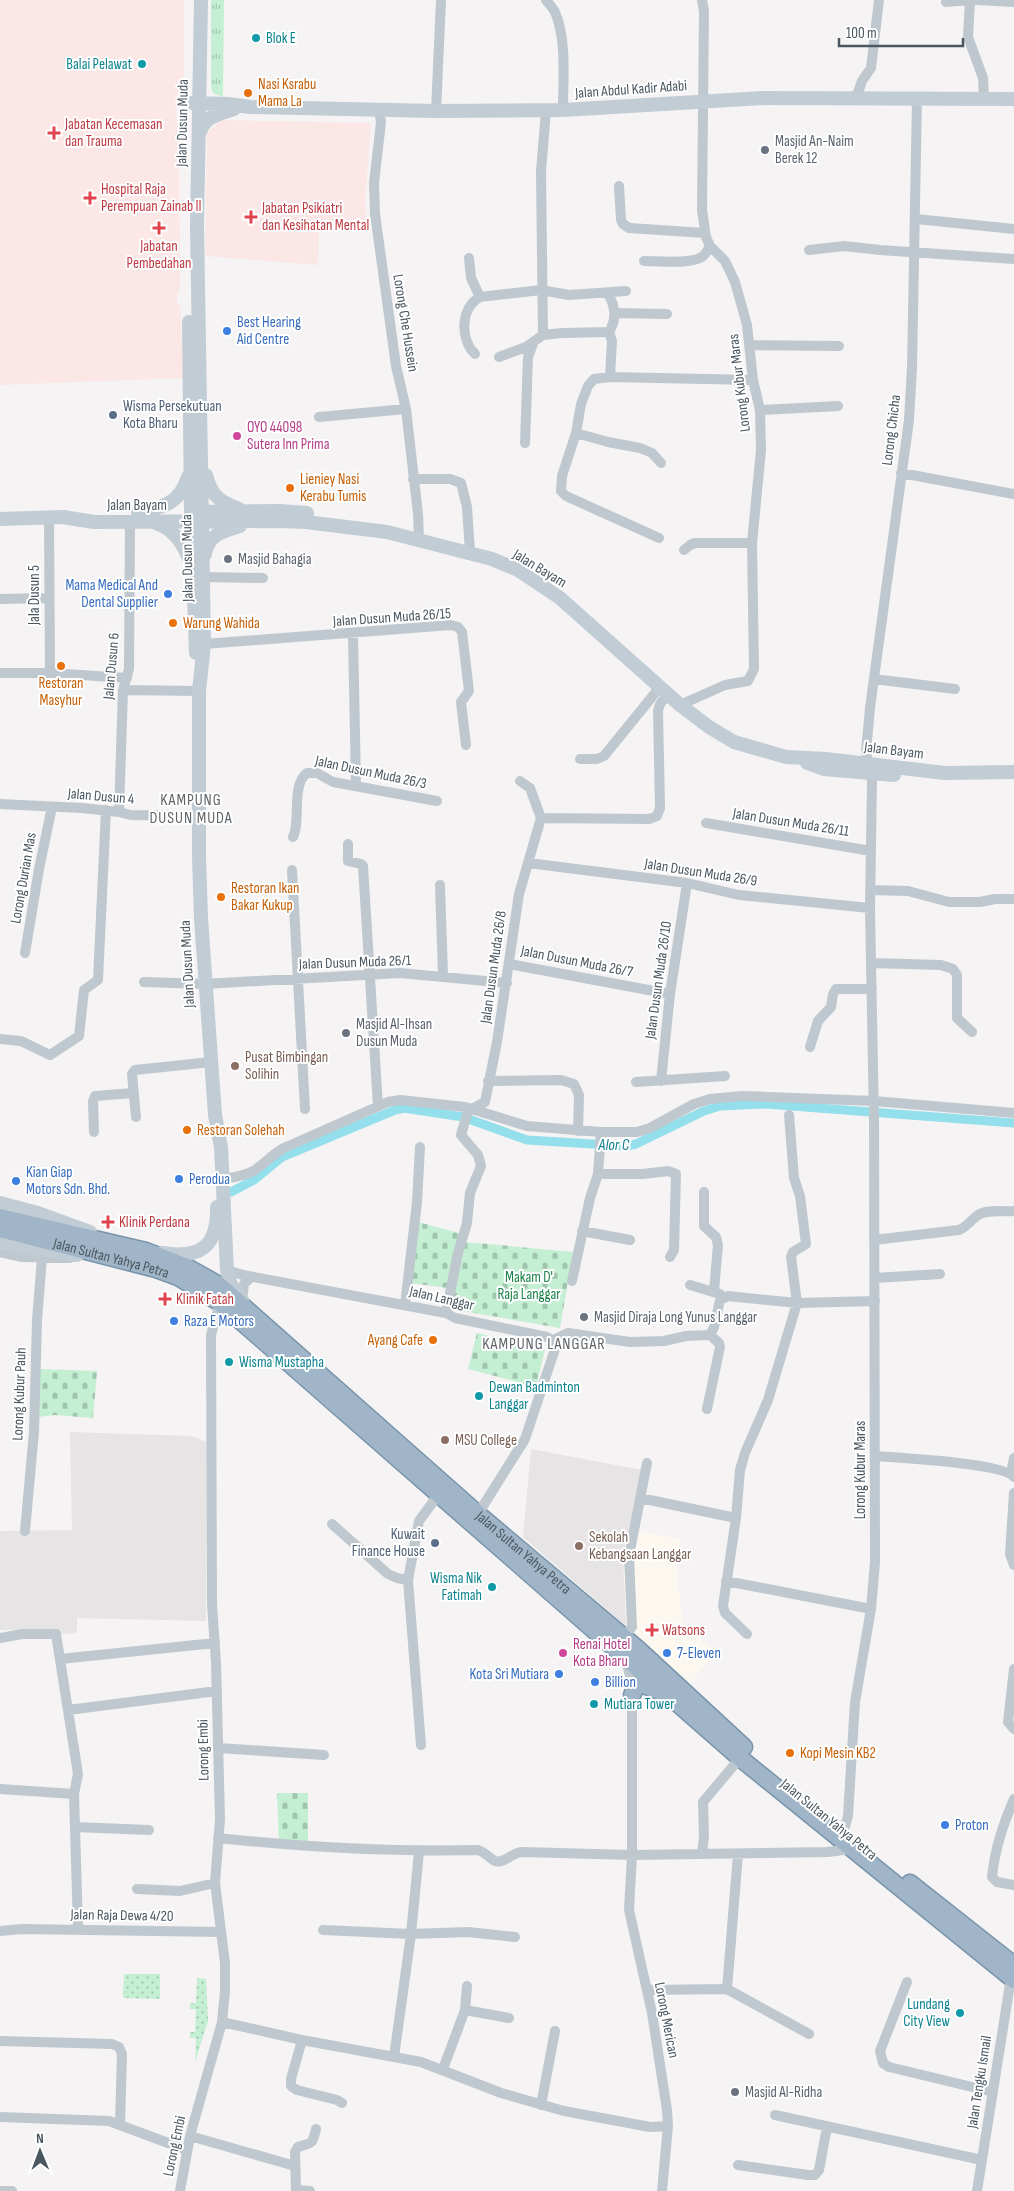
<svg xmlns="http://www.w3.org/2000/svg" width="1014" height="2191" font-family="'Sofia Sans Condensed',sans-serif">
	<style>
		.commercial { fill: #fdf8ef }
		.education { fill: #e6e4e5 }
		.medical { fill: #fbe7e6 }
		.grass { fill: url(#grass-dots) }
		.cemetery { fill: url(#cemetery-stones) }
		.park { fill: url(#park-tufts) }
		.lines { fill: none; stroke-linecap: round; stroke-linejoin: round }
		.canal { stroke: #93dfeb; stroke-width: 9 }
		.trunk-casing { stroke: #7894ab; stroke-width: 19 }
		.minor { stroke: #bfc8ce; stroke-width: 10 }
		.secondary { stroke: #c1ccd5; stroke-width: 14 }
		.trunk { stroke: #a0b6c8; stroke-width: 16 }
		.culture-dot { fill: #0f9aa8; stroke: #fff; stroke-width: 2 }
		.food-dot { fill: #e8710a; stroke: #fff; stroke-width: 2 }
		.health-dot { fill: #e0444e; stroke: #fff; stroke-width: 2 }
		.worship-dot { fill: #6b7280; stroke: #fff; stroke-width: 2 }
		.shop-dot { fill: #3f7fe0; stroke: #fff; stroke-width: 2 }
		.service-dot { fill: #5c6f8a; stroke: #fff; stroke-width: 2 }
		.hotel-dot { fill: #d1479c; stroke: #fff; stroke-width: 2 }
		.education-dot { fill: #8d6e63; stroke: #fff; stroke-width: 2 }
		.labels { text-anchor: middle; stroke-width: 4; stroke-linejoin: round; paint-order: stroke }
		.culture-label { font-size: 15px; fill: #0d838f; stroke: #fff; text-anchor: start }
		.food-label { font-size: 15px; fill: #c56008; stroke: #fff; text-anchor: start }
		.street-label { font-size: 15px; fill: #4b5760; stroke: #fff }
		.health-label { font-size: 15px; fill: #be3a42; stroke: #fff; text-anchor: start }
		.worship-label { font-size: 15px; fill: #5b616d; stroke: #fff; text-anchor: start }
		.shop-label { font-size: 15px; fill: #366cbe; stroke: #fff; text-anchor: start }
		.service-label { font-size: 15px; fill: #4e5e75; stroke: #fff; text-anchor: start }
		.hotel-label { font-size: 15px; fill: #b23c85; stroke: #fff; text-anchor: start }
		.education-label { font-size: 15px; fill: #785e54; stroke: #fff; text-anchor: start }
		.park-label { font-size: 15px; fill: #1a8247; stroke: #fff }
		.neighbourhood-label { font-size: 16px; letter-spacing: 1px; fill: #5f6468; stroke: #fff }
		.water-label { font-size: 16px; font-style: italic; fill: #107d8e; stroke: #fff }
	</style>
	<defs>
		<pattern id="grass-dots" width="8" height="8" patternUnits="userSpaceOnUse" patternTransform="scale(1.25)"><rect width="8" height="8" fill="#c4efd2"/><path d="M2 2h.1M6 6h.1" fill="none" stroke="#a1c4ae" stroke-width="1.8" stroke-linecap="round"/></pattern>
		<pattern id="cemetery-stones" width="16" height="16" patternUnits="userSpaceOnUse" patternTransform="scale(1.25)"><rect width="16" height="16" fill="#c4efd2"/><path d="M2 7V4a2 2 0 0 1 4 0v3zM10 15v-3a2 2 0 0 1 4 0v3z" fill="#a1c4ae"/></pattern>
		<pattern id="park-tufts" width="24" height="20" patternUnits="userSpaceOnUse" patternTransform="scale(1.25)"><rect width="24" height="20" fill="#c4efd2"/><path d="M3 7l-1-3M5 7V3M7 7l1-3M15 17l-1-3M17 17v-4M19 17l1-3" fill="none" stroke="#a1c4ae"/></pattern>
	</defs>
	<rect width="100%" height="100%" fill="#f5f3f3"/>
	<path class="commercial" d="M629,1529l51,10 -4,22 6,60 34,32 -26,30 -64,-57 -3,-71z"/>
	<path class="education" d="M70,1432l122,4 15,6 -1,179 -129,-3v15l-17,1 -2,-5 -58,1v-99l72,-1z
		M531,1449l111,21 -19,85 3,71 -103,-89z"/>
	<path class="medical" d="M0,0h184v88l-6,5 -2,23 3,13 1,158 -3,7v8l3,5 4,71 -184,7z
		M221,120l150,3 -6,81 3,22 -49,-1 -1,40 -113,-9 2,-123z"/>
	<path class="grass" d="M124,1974h36v25l-37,-1z
		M197,1978l9,1 2,42 -13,41 1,-24h-6v-6h5l1,-23h-6v-6h6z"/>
	<path class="cemetery" d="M418,1222l41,11 -11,55 -38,-5z
		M466,1242l107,10 -13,76 -103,-18 -6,-9z
		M477,1333l68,17 -9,37 -68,-18z
		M39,1369l58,2 -4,47 -38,-3 -17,2z
		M277,1793h31v49l-29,-2z"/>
	<path class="park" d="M211,0h13l-1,97 -10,-4 -2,-6z"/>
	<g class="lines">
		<path class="canal" d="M231,1192l23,-12 28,-23 113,-47 9,-2 59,9 64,23 99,6 10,-2 68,-33 16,-5 46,-2 248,19"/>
		<g class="trunk-casing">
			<g id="trunk">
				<path id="s1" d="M0,1217l146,34 41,16 32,18 259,229 160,135 106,98"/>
				<path id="s2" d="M0,1229l156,40 22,8 42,26 520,455 274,222"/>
				<path d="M632,1695l4,-8 5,-3 18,7"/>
				<path d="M910,1883l104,82"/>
			</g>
		</g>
		<path class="minor" d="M546,0c3,4 7,8 9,12 12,27 8,69 8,98
			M970,0l-2,37 15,41 1,21
			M977,0l37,2
			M946,2l23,-2
			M856,98l6,-17 9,-13 8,-68
			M379,110l2,12 -7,61 1,31 21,152 10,43 12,105 1,25
			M436,111l5,-111
			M619,186l2,34 2,4 6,4 76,5
			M916,219l98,10
			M809,250l35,-4 36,4 134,9
			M469,258l2,20 9,19
			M644,261c13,0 49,4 59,-5 3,-2 5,-7 7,-10
			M608,294c8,13 9,25 1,38l3,9 -2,36
			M615,313l52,1
			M543,335l19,-2 47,-1
			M750,345l89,1
			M475,354c-15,-15 -15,-46 5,-57l61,-7 28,5 57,-4
			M499,357l27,-10 17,-12 -2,-163 5,-62
			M760,410l78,-4
			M319,417l87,-8
			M576,433l32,9 32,6 12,5 9,10
			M525,443l3,-86 6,-16
			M901,473l113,21
			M413,479h37l11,4 6,24 3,45
			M49,517l1,156
			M659,538l-93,-42 -5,-5 1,-15 14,-43 5,-29 7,-18 6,-7 16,-2 143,3
			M684,550l6,-5 5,-2h57
			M203,577l60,1
			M0,599l49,-1
			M353,634l3,152
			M204,644l247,-19 7,2 4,5 7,59 -8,11 5,43
			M0,673h50l77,5
			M874,679l81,10
			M123,690l76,1
			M680,705l45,-20 23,-4 6,-12 -2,-126 9,-93 -1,-40 -7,-30 -6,-55 -12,-43 -10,-21 -15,-15 -4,-9 -4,-27 2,-199 -2,-11
			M580,759h17l7,-3 56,-69
			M520,781l10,7 11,30
			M0,804l82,4 37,4 12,3 67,1
			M119,812l4,-122 6,-21 1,-147
			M541,818l108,1 8,-3 3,-8 -2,-97 2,-7 8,-10
			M706,823l165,28
			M293,837c8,-15 -2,-53 14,-64h10l16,9 104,19
			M348,844v17l13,3 2,2 15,240
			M528,863l159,20 52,12 131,13
			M292,870l13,239
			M440,885l3,91
			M871,890l37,1 41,11h31l15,-3h18
			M25,953l14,-84 13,-62
			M871,963l70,2 12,4 4,6v43l15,14
			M509,964l161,30
			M144,982l60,2 196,-11 107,10
			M0,1039l21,2 29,14 29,-19 5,-46 14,-10 8,-170
			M810,1047l8,-26 13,-14 2,-13 3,-5h36
			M488,1081l73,-1 13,4 5,11 -1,36
			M661,1081l9,-87 17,-111
			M636,1082l89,-6
			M136,1117l-4,-43 3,-4 76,-8
			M94,1132l-1,-31 2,-5 39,-3
			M598,1174h45l25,-3 8,3 -2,76 -4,7
			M224,1179c10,-2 21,-3 31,-9 10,-7 18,-16 29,-22l104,-46 12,-2 65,7 62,19 74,6h36l13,-4 44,-24 16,-5 32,-3 132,5 140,12
			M704,1192v34l12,11 2,8 -4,46
			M582,1231l48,9
			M874,1240l85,-10c8,-3 12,-10 19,-15 9,-6 25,-3 36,-4
			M0,1252l21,5 49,1
			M227,1270l16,5 203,38 9,5 92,19 8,5v7l-30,90 -47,75
			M875,1278l65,-4
			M572,1281l18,-83 8,-24 3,-42
			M690,1285l30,9
			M242,1300l2,-16 7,-7
			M405,1305l12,-103 3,-55
			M446,1313l12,-60 9,-30 3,-30 11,-27 -3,-11 -17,-20 7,-24 17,-9 12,-60 22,-148 22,-76
			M553,1340l15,-7 62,9 34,-1 22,-5 24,-1 4,-8 6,-27 8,-4 69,7 78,-2
			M707,1409l13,-62 -1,-4 -9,-8
			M875,1456c23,2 128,7 139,21
			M1011,1473l3,-15
			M1014,1493l-4,61 4,11
			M640,1498l96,20
			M332,1524l56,50 9,4 11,2
			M25,1531l9,-99 3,-112 5,-62
			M726,1581l145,28
			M747,1634l-22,-21 -2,-7 13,-88 4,-48 5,-17 23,-53 29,-97 -6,-46 2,-5 13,-8 -6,-48 -6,-18 -5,-63
			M624,1637l8,-10 -3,-71 18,-93
			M0,1638l22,-4h34l22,140 -4,20 4,135
			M60,1659l155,-16
			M626,1660l4,16 2,19v160l-3,55 23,103 15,97 1,16 -6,65
			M1014,1669l-6,53 6,7
			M68,1710l149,-19
			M421,1745l-13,-165 11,-59 19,-26
			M218,1748l106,7
			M0,1789l74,5
			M1014,1799c-11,26 -19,49 -22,78l5,5 17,3
			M75,1827l74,3
			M844,1830l4,-14 7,-114 16,-93 4,-47 -1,-442 -4,-212 2,-127 -6,-29 4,-44 39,-288 3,-53 5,-269
			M218,1838c87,9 173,14 260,12 7,2 11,8 17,11 9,3 18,-9 27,-9l110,3 196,-3 22,-3
			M702,1854l2,-17 -1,-35 37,-44
			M137,1889l43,2 35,-8
			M323,1930l88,4 57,-2 47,5
			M0,1931l22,-2 199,3
			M907,1982l-27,69 3,12 6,4 104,25
			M727,1989l11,-135
			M647,1990l80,-1 82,45
			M465,2010l44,8
			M222,2022l80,18 119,22 80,31 63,18 86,16 18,-1
			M302,2040l-11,39v7l6,4 40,10 5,3
			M0,2041l112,3 7,3 3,7 -2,71
			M394,2057l17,-123 8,-82
			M443,2069l22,-59 2,-24
			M541,2105l14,-74
			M775,2115l207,45
			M0,2117l109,4 78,29
			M190,2136l105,30
			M738,2165l70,10h7l4,-5 8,-43
			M296,2190l14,1
			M0,2191h12
			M180,2191l10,-55 32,-114 3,-31v-28l-10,-80 5,-64 -4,-156 -4,-59 -1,-269 9,-32
			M296,2191l-1,-39 3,-5c14,-5 14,-1 18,-18
			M977,2191l34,-213"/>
		<path class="secondary" d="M201,0l-4,226 7,418 -5,47v166l2,61 14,197 6,32 6,123 4,15 11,15
			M191,103l37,1 22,3 186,4 127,-1 200,-12 251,1
			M200,132c5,-16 19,-18 34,-23
			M189,322l2,190 5,141
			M206,475c6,22 13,26 33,34
			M138,512c25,-4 42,-9 50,-35
			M194,512l85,-1 28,2
			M0,519l63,-2 31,5 185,-1 27,1 81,10 105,27 26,11 42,28 120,107 29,22 25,15 52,15 40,2 119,14 69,-1
			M156,523c18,6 27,20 34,38
			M205,554c3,-20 19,-23 35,-28
			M807,763l17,6 70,6
			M0,1203l38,10 52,19
			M0,1242l29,6 48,7
			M162,1253c38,6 56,-6 55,-46"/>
		<use href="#trunk" class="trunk"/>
	</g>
	<g class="culture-dot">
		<circle cx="256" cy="38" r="5"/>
		<circle cx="142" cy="64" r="5"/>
		<circle cx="229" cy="1362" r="5"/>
		<circle cx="479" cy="1396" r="5"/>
		<circle cx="492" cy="1587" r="5"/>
		<circle cx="594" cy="1704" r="5"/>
		<circle cx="960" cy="2013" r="5"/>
	</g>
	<g class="food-dot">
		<circle cx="248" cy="93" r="5"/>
		<circle cx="290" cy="488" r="5"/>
		<circle cx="173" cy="623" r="5"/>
		<circle cx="61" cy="666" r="5"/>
		<circle cx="221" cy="897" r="5"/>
		<circle cx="187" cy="1130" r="5"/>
		<circle cx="433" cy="1340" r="5"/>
		<circle cx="790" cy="1753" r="5"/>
	</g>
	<g class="health-dot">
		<path d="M51.5 125.5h5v5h5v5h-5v5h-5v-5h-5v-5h5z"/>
		<path d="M87.5 190.5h5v5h5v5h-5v5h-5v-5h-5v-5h5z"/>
		<path d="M248.5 209.5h5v5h5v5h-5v5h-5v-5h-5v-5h5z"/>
		<path d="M156.5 220.5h5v5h5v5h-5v5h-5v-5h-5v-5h5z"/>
		<path d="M105.5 1214.5h5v5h5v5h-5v5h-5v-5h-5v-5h5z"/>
		<path d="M162.5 1291.5h5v5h5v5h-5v5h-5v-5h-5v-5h5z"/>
		<path d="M649.5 1622.5h5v5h5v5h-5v5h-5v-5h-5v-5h5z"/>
	</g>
	<g class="worship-dot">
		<circle cx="765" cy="150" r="5"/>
		<circle cx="228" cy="559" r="5"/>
		<circle cx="346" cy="1033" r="5"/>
		<circle cx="584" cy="1317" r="5"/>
		<circle cx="735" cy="2092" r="5"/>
	</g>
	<g class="shop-dot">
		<circle cx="227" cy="331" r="5"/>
		<circle cx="168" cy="594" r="5"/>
		<circle cx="179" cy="1179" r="5"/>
		<circle cx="16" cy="1181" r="5"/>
		<circle cx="174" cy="1321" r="5"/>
		<circle cx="667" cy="1653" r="5"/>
		<circle cx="559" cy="1674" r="5"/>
		<circle cx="595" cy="1682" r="5"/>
		<circle cx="945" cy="1825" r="5"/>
	</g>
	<g class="service-dot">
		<circle cx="113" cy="415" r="5"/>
		<circle cx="435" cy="1543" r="5"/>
	</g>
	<g class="hotel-dot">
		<circle cx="237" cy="436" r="5"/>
		<circle cx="563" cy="1653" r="5"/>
	</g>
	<g class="education-dot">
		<circle cx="235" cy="1066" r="5"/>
		<circle cx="445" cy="1440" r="5"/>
		<circle cx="579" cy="1546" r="5"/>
	</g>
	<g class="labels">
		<g class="culture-label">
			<text x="266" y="43">Blok E</text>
			<text x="132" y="69" text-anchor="end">Balai Pelawat</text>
			<text x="239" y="1367">Wisma Mustapha</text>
			<text x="489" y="1392">Dewan Badminton<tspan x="489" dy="17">Langgar</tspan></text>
			<text x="482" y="1583" text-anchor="end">Wisma Nik<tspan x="482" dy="17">Fatimah</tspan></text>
			<text x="604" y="1709">Mutiara Tower</text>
			<text x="950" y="2009" text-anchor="end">Lundang<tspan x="950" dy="17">City View</tspan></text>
		</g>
		<g class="food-label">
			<text x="258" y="89">Nasi Ksrabu<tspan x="258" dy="17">Mama La</tspan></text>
			<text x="300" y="484">Lieniey Nasi<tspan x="300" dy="17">Kerabu Tumis</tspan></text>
			<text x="183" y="628">Warung Wahida</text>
			<text x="61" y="688" text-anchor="middle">Restoran<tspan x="61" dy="17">Masyhur</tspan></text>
			<text x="231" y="893">Restoran Ikan<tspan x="231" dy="17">Bakar Kukup</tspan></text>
			<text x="197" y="1135">Restoran Solehah</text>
			<text x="423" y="1345" text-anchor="end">Ayang Cafe</text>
			<text x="800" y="1758">Kopi Mesin KB2</text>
		</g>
		<g class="street-label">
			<text transform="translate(631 89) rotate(-4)" y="5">Jalan Abdul Kadir Adabi</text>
			<text transform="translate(182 123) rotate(-89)" y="5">Jalan Dusun Muda</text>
			<text transform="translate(406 323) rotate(81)" y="5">Lorong Che Hussein</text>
			<text transform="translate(739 383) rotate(-97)" y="5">Lorong Kubur Maras</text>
			<text transform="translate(891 430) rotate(-83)" y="5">Lorong Chicha</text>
			<text x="137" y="510">Jalan Bayam</text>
			<text transform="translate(187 558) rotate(-91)" y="5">Jalan Dusun Muda</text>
			<text transform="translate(540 568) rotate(31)" y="5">Jalan Bayam</text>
			<text transform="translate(34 595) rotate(-90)" y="5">Jala Dusun 5</text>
			<text transform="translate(392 617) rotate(-4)" y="5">Jalan Dusun Muda 26/15</text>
			<text transform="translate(111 666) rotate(-85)" y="5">Jalan Dusun 6</text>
			<text transform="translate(894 750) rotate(7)" y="5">Jalan Bayam</text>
			<text transform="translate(371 772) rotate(12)" y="5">Jalan Dusun Muda 26/3</text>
			<text transform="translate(101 796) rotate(5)" y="5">Jalan Dusun 4</text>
			<text transform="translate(791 822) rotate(9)" y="5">Jalan Dusun Muda 26/11</text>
			<text transform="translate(701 872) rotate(9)" y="5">Jalan Dusun Muda 26/9</text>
			<text transform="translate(23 878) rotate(-80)" y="5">Lorong Durian Mas</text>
			<text transform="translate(577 961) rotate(11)" y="5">Jalan Dusun Muda 26/7</text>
			<text transform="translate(355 962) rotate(-2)" y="5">Jalan Dusun Muda 26/1</text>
			<text transform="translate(187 964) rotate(-93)" y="5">Jalan Dusun Muda</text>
			<text transform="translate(493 967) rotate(-82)" y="5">Jalan Dusun Muda 26/8</text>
			<text transform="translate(658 980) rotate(-82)" y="5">Jalan Dusun Muda 26/10</text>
			<text dy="5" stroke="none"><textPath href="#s2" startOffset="115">Jalan Sultan Yahya Petra</textPath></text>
			<text transform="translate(442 1298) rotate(13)" y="5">Jalan Langgar</text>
			<text transform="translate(19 1394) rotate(-88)" y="5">Lorong Kubur Pauh</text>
			<text transform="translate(860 1470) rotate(-90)" y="5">Lorong Kubur Maras</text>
			<text dy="5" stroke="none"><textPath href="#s1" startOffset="636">Jalan Sultan Yahya Petra</textPath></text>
			<text transform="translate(203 1750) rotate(-91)" y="5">Lorong Embi</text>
			<text transform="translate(829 1819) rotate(39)" y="5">Jalan Sultan Yahya Petra</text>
			<text transform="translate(122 1915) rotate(1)" y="5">Jalan Raja Dewa 4/20</text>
			<text transform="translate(667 2020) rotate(79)" y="5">Lorong Merican</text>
			<text transform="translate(979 2082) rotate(-81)" y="5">Jalan Tengku Ismail</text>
			<text transform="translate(174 2146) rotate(-78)" y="5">Lorong Embi</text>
		</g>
		<g class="health-label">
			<text x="65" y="129">Jabatan Kecemasan<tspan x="65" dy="17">dan Trauma</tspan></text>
			<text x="101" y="194">Hospital Raja<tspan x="101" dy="17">Perempuan Zainab II</tspan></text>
			<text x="262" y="213">Jabatan Psikiatri<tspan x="262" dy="17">dan Kesihatan Mental</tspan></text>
			<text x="159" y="251" text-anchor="middle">Jabatan<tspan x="159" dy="17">Pembedahan</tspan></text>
			<text x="119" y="1227">Klinik Perdana</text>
			<text x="176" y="1304">Klinik Fatah</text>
			<text x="662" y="1635">Watsons</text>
		</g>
		<g class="worship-label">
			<text x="775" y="146">Masjid An-Naim<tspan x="775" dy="17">Berek 12</tspan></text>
			<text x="238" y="564">Masjid Bahagia</text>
			<text x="356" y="1029">Masjid Al-Ihsan<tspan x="356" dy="17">Dusun Muda</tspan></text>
			<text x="594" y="1322">Masjid Diraja Long Yunus Langgar</text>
			<text x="745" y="2097">Masjid Al-Ridha</text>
		</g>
		<g class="shop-label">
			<text x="237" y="327">Best Hearing<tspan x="237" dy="17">Aid Centre</tspan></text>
			<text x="158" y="590" text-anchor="end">Mama Medical And<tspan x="158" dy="17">Dental Supplier</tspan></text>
			<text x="26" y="1177">Kian Giap<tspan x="26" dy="17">Motors Sdn. Bhd.</tspan></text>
			<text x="189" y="1184">Perodua</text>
			<text x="184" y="1326">Raza E Motors</text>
			<text x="677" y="1658">7-Eleven</text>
			<text x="549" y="1679" text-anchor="end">Kota Sri Mutiara</text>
			<text x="605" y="1687">Billion</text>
			<text x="955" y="1830">Proton</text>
		</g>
		<g class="service-label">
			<text x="123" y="411">Wisma Persekutuan<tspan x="123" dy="17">Kota Bharu</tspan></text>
			<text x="425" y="1539" text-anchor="end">Kuwait<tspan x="425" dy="17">Finance House</tspan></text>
		</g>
		<g class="hotel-label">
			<text x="247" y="432">OYO 44098<tspan x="247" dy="17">Sutera Inn Prima</tspan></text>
			<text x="573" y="1649">Renai Hotel<tspan x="573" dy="17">Kota Bharu</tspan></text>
		</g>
		<g class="education-label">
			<text x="245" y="1062">Pusat Bimbingan<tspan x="245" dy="17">Solihin</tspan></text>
			<text x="455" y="1445">MSU College</text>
			<text x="589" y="1542">Sekolah<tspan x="589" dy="17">Kebangsaan Langgar</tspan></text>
		</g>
		<g class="park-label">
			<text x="529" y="1282">Makam D'<tspan x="529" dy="17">Raja Langgar</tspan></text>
		</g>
		<g class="neighbourhood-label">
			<text x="191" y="805">KAMPUNG<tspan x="191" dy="18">DUSUN MUDA</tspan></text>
			<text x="544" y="1349">KAMPUNG LANGGAR</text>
		</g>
		<g class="water-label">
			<text x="614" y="1150">Alor C</text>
		</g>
	</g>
	<g transform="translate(40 2151) rotate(359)" stroke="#ffffff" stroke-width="4" paint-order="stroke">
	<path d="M0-4L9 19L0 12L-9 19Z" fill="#4b5760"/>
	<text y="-8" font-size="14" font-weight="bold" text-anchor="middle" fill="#4b5760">N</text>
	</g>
	<path d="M839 38v8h124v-8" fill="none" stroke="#4b5760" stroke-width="2.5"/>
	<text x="846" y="38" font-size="15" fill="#4b5760" stroke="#ffffff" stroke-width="4" paint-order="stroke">100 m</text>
</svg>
